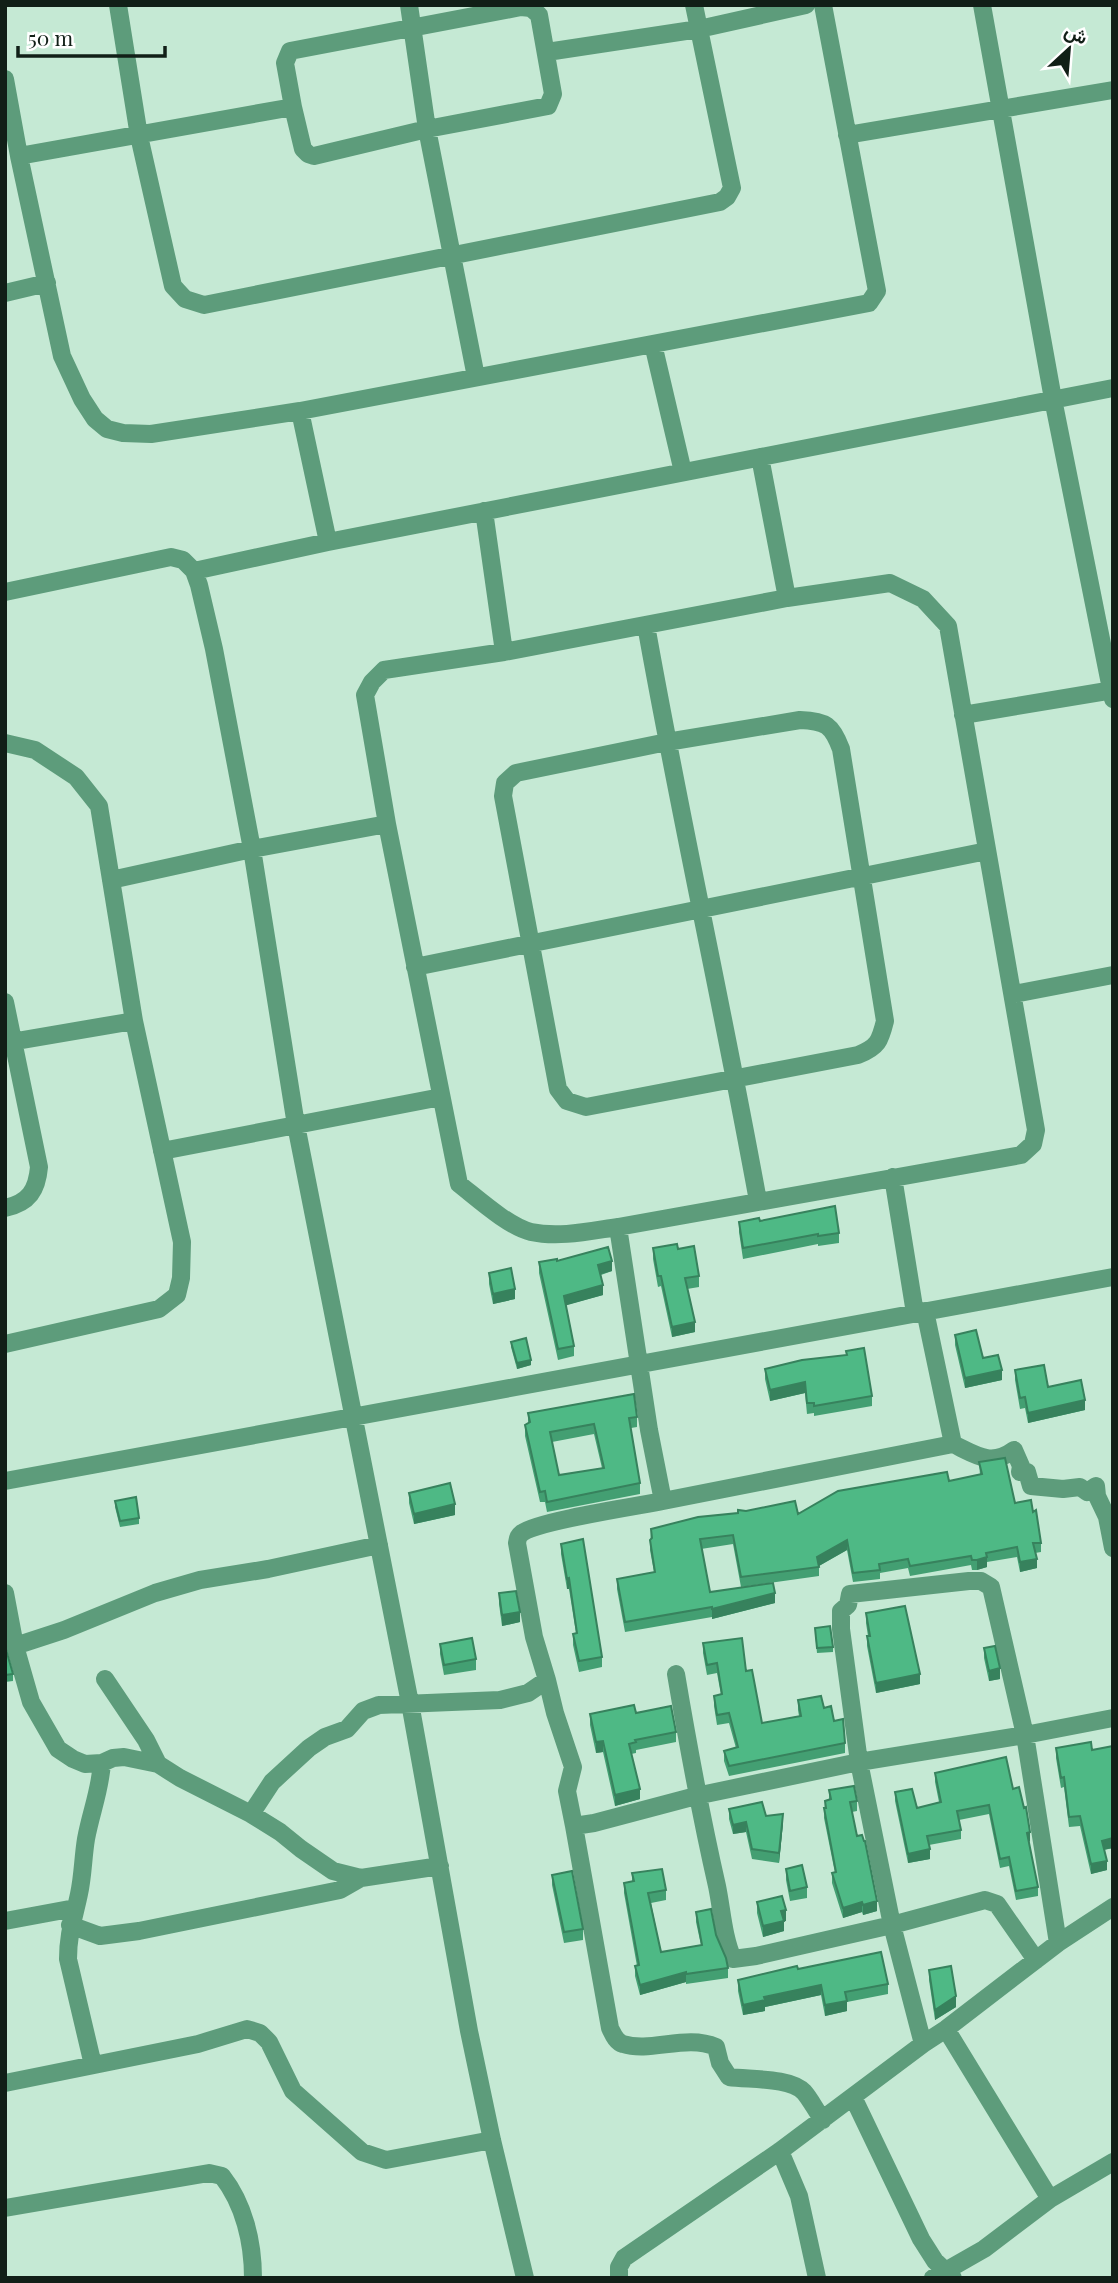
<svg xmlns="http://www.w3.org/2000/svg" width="1118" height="2283" font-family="'Playfair Display',Vazirmatn,serif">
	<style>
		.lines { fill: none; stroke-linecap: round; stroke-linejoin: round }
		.minor { stroke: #5d9c7b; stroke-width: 18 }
		.wall { fill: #439f72; fill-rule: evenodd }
		.shaded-wall { fill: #37825d }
		.building { fill: #4eb985; stroke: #37825d; stroke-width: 2; fill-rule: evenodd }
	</style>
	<rect width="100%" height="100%" fill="#c5e9d4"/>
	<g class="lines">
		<path class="minor" d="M118,5l21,131 34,150 12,13 19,6 516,-103 7,-5 5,-9 -38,-183
			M409,5l18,124 49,248
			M982,5l71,394 60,300
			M521,7l10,1 8,7 14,79 -5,12 -121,23 -113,27 -6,-2 -5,-5 -10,-42 -8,-44 5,-12z
			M547,52l152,-23 107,-24
			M5,79l14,77 43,200 20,43 13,20 12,10 16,4 28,1 149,-23 569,-108 8,-12 -54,-286
			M847,135l266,-45
			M19,156l274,-49
			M5,293l42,-10
			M653,344l30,128
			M300,411l28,131
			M760,457l27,141
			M484,511l20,141
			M194,571l134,-29 785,-154
			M5,592l166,-35 12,3 11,11 5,14 15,64 38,200 44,276 114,578 59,328 23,109 33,138
			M646,625c34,192 77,383 112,576
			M963,715l150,-25
			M800,720c26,1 32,5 41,29l44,272c-5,20 -7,26 -27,34l-272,52 -19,-6 -9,-12 -55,-293 2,-13 11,-10 151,-31z
			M5,743l30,7 41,27 23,29 35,215 48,221 -1,36 -4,17 -18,14 -154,35
			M111,880l141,-31 135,-25 72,360c18,14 50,43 72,48 28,6 59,-1 87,-5l403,-72 12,-11 3,-14 -88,-504 -25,-27 -33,-16 -103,15 -283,54 -120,18 -12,12 -7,13 22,129
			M415,967l572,-116
			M1014,994l99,-19
			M5,1002l34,165c-2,23 -10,36 -34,41
			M5,1043l129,-22
			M162,1151l279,-54
			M893,1177l22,136
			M925,1311l28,133
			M5,1481l1108,-204
			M663,1501l290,-57c23,11 38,23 61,6l7,16 -1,6h7l4,14 32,3 17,-2 7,5 9,-6 1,10 10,21 6,31
			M5,1593l10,53 16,56 27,47 15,10 12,5 17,-1 11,-5 11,-1 34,7 22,14 71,36 29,18 21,17 32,22 28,7 79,-12
			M15,1646l49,-16 91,-37 45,-13 68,-11 111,-24
			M676,1674c12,71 25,142 41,212 5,24 6,50 16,73l23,-3 136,-31 93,-25 12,4 39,56
			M105,1679l41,61 12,24
			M547,1680l8,33 18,54 -6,24 7,35 20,-3 102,-27 163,-34 166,-27 88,-17
			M251,1814l21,-32 37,-34 16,-11 22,-8 16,-18 16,-6 121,-5 28,-7 19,-13 -13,-43 -17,-94c1,-5 1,-7 5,-10 15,-12 116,-27 141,-32l-14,-71 -31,-203
			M574,1826l36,202c3,6 6,14 13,16 28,9 63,-10 93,3l4,16 9,14c20,3 61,0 75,15 7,8 12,19 19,28
			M5,1921l70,-13
			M70,1925l30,11 39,-5 201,-41 21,-12
			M946,2029l104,170
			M923,2044l-31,-119 -33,-163 -18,-133v-18l7,-6 2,-11 119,-13h12l10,6 34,148 33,208
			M93,2065l-25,-106c0,-26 6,-41 11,-65 4,-18 4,-37 7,-55 5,-27 14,-48 16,-76
			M5,2083l193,-39 49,-15 13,4 9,9 24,49 69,61 24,8 106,-20
			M853,2097l68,142 14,22 18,17
			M780,2151l19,45 18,82
			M5,2208l204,-35 13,3c22,28 31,66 31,102
			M619,2278v-11l5,-9 156,-107 143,-107 23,-15 112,-86 55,-36
			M933,2278l51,-29 66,-50 63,-37"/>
	</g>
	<path class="wall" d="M760,1221l79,12v10l-21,3v-2l-75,15 -4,-27v-10z
		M653,1248l25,1 21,27v11l-12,2 8,43 -23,5 -11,-51 -3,1 -5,-28z
		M557,1261l55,10 -11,4 2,20 -37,10 8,41v10l-16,4 -19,-87v-11z
		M489,1273l26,26 -22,5 -4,-20z
		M955,1335l47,45 -37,8 -10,-43z
		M511,1342l20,23 -14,4 -6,-22z
		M846,1351l26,45v10l-58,10v-3l-7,1 -2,-21 -35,8 -5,-22v-10l81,-14z
		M1015,1370l33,17 37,23 -57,13 -3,-15 -5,1 -5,-29z
		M528,1413l109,4v10l-6,1 9,55v11l-93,18 -2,-10h-5l-15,-66v-11l3,-2zM594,1434l8,34 -43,7 -7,-33z
		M979,1462l36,41 18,9 8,31v9l-6,1 2,15 -17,4 -3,-15 -30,5v5l-10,3h-5l-1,-5 -61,11 -2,-8 -28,5v6l-27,3 -6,-32 -28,16v10l-78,11 -8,-43 -32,5 9,43 65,11 -63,16v-2l-87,15 -8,-43v-10l37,-7 -4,-22 1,-21 95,-18 52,3 182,-39z
		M409,1493l46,22 -41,9 -5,-21z
		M115,1501l24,17v6l-19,3 -5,-20z
		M561,1544l41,113v10l-23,5 -6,-27v-11l3,-1 -7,-44h-2l-6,-35z
		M499,1593l21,29 -18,4 -3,-22z
		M866,1613l54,71 -44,9 -9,-47v-10h1l-2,-13z
		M815,1633l18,14v5l-16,1z
		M703,1643l43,28 16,52 37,-7 -1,-6v-10l26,8 10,13 11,22v10l-116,23 -5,-15v-10l12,-3 -7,-25 -12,2 -3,-19v-10l7,-1 -4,-22 -10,2 -4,-22z
		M440,1644l36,15v11l-32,5 -4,-21z
		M5,1646l8,28v7l-8,1z
		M984,1648l16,31 -11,2 -5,-23z
		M636,1713l40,19v10l-40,8v3l-5,1 9,45 -25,7 -12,-54 -7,1 -6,-28v-11z
		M1113,1746v102l-9,2 3,20 -16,4 -11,-48 -11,1 -5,-40 -3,1 -5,-30v-10l36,2z
		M935,1773l78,16 17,52 -1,1 9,45v9l-22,4 -7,-34 -9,2 -11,-54 -30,6 2,10v9l-32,6 1,14 -22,4 -13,-62v-9l22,16 22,-6 -4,-20z
		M829,1790l28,11v10l-5,1 5,24 20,75 -14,4 -1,-3 -19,6 -11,-35v-10h3l-11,-55 1,-17 4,-1z
		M729,1809l37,7 17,7 -4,40 -27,-4 -6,-27 -13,2 -4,-15z
		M786,1869l21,18v11l-17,3 -4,-21z
		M632,1873l34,17v10l-15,3 10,49 40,-7 -5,-23v-10l20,23 12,33v10l-42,6v-2l-46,13 -5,-19v-10h2l-13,-73v-10l8,-1z
		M552,1875l31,54v11l-19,3 -12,-58z
		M757,1902l29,19h-2v10l-21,6 -6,-24z
		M798,1969l90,15v10l-41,8v9l-22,5 -4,-21 -56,12v4l-22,4 -5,-24v-11z
		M929,1970l27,37 -21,13 -6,-40z"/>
	<path class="shaded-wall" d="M612,1261v10l-14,4v-10z
		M603,1285v10l-39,11v-10z
		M515,1289v10l-22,5v-10z
		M695,1322v10l-23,5v-10z
		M531,1360v5l-14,4v-6z
		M1002,1370v10l-37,8v-10z
		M805,1382v11l-35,8v-11z
		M1085,1400v10l-57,13v-10z
		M455,1504v11l-41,9v-10z
		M847,1540v10l-30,17v-10z
		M987,1557v10l-10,3v-10z
		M1037,1559v9l-17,4v-10z
		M569,1578v11h-2v-10z
		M775,1593v10l-63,16v-10z
		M520,1612v10l-18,4v-11z
		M1000,1668v11l-11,2v-10z
		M920,1674v10l-44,9v-10z
		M603,1741v11l-7,1v-11z
		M640,1789v10l-25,7v-11z
		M783,1814v9l-4,40v-10z
		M746,1822v10l-13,2v-9z
		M1030,1832v9l-3,1v-9z
		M1113,1838v10l-11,2v-9z
		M930,1849v10l-22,4v-9z
		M1107,1861v9l-16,4v-10z
		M877,1901v10l-14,4v-10z
		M862,1902v10l-19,6v-10z
		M786,1910v11h-2v10l-21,6v-11l18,-15z
		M686,1972v10l-46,13v-10z
		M821,1985v10l-56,12v4l-22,4v-10l21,-8z
		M956,1996v11l-21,13v-10z
		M847,2001v10l-22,5v-11z"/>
	<path class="building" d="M835,1206l4,27 -21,3v-2l-75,14 -4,-26 20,-4 1,3z
		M677,1244l1,5 16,-3 5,30 -14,2 10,44 -23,5 -11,-51h-3l-5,-28z
		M608,1247l4,14 -14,4 5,20 -39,11 10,50 -16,3 -19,-87 18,-3v2z
		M511,1268l4,21 -22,5 -4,-21z
		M976,1330l7,28 15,-3 4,15 -37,8 -10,-43z
		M526,1338l5,22 -14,3 -6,-21z
		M864,1348l8,48 -58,10v-3h-7l-2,-21 -35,8 -5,-21 37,-9 45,-5 -1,-4z
		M1044,1365l4,22 33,-7 4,20 -57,13 -3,-16 -5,1 -5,-28z
		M634,1394l3,23 -8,1 11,65 -93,19 -2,-11 -5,1 -15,-67 5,-3 -2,-9zM594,1424l10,44 -45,7 -9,-43z
		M1005,1458l10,45 16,-3 2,12 3,-2 5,33h-8l4,16 -17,3 -3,-15 -31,6 1,4 -10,3h-5l-1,-4 -61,10 -2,-7 -29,5 1,6 -27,3 -6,-33 -30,17 2,10 -78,10 -8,-42 -33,4 10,53 63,-9 2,10 -63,16v-2l-87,15 -8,-43 38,-7 -5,-32 2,-2 -1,-9 47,-12 40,-4v-3l8,1 49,-10 3,13 40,-23 109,-19 2,9 33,-7 -3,-12z
		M450,1483l5,21 -41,10 -5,-21z
		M136,1497l3,21 -19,3 -5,-20z
		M583,1539l19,118 -23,4 -6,-27 4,-1 -8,-55 -2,1 -6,-35z
		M516,1591l4,21 -18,3 -3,-22z
		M905,1606l15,68 -44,9 -9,-47h3l-4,-23z
		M830,1626l3,21 -16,1 -2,-20z
		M472,1638l4,21 -32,6 -4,-21z
		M742,1638l4,33 6,-1 10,53 39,-7 -3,-16 23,-4 3,12 7,-2 3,15 9,-2 2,24 -116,23 -5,-15 14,-4 -9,-34 -12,2 -3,-19 8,-2 -5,-31 -10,2 -4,-22z
		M5,1646l8,28 -8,1z
		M995,1646l5,22 -11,3 -5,-23z
		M634,1705l2,8 35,-7 5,26 -41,8 1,2 -7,2 11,45 -25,6 -12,-54 -7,1 -6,-28z
		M1091,1742l1,8 21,-4v92l-11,3 5,20 -16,3 -11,-48 -11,1 -5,-40 -3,1 -5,-30z
		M1006,1757l7,32 6,-2 5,21 2,-1 4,25 -3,1 11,54 -22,4 -7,-34 -9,2 -11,-54 -32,6 4,19 -34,6 3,13 -22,5 -13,-62 17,-3 5,19 24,-6 -6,-29z
		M854,1786l3,15 -7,1 7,34 5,-1 2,6h1l12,60 -14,4 -1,-3 -19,6 -11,-35 4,-1 -12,-64h2l-1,-7 6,-2 -2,-9z
		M762,1802l4,14 17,-2 -4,39 -27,-4 -6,-27 -13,3 -4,-16z
		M802,1865l5,22 -17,4 -4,-22z
		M662,1869l4,21 -18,3 13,59 41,-7 -6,-33 15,-3 5,26 10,23 2,10 -42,6v-2l-46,13 -5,-19 4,-1 -15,-82 10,-2 -2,-8z
		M572,1871l11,58 -19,3 -12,-57z
		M782,1896l4,14 -5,1 3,10 -21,5 -6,-24z
		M881,1952l7,32 -43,8 2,9 -22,4 -4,-20 -57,12 1,3 -22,5 -5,-25 59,-14 1,3z
		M951,1966l5,30 -21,14 -6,-40z"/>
	<rect width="1118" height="2283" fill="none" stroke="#111f17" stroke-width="14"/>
	<g transform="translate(1069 49) rotate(26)" stroke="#ffffff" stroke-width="5" paint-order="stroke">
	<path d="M0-5L12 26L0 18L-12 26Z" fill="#111f17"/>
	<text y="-10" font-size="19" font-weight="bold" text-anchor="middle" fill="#111f17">ش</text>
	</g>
	<path d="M18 46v10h147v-10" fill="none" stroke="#111f17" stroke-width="3.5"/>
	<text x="28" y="46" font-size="21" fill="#111f17" stroke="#ffffff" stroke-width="5" paint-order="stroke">50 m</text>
</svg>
